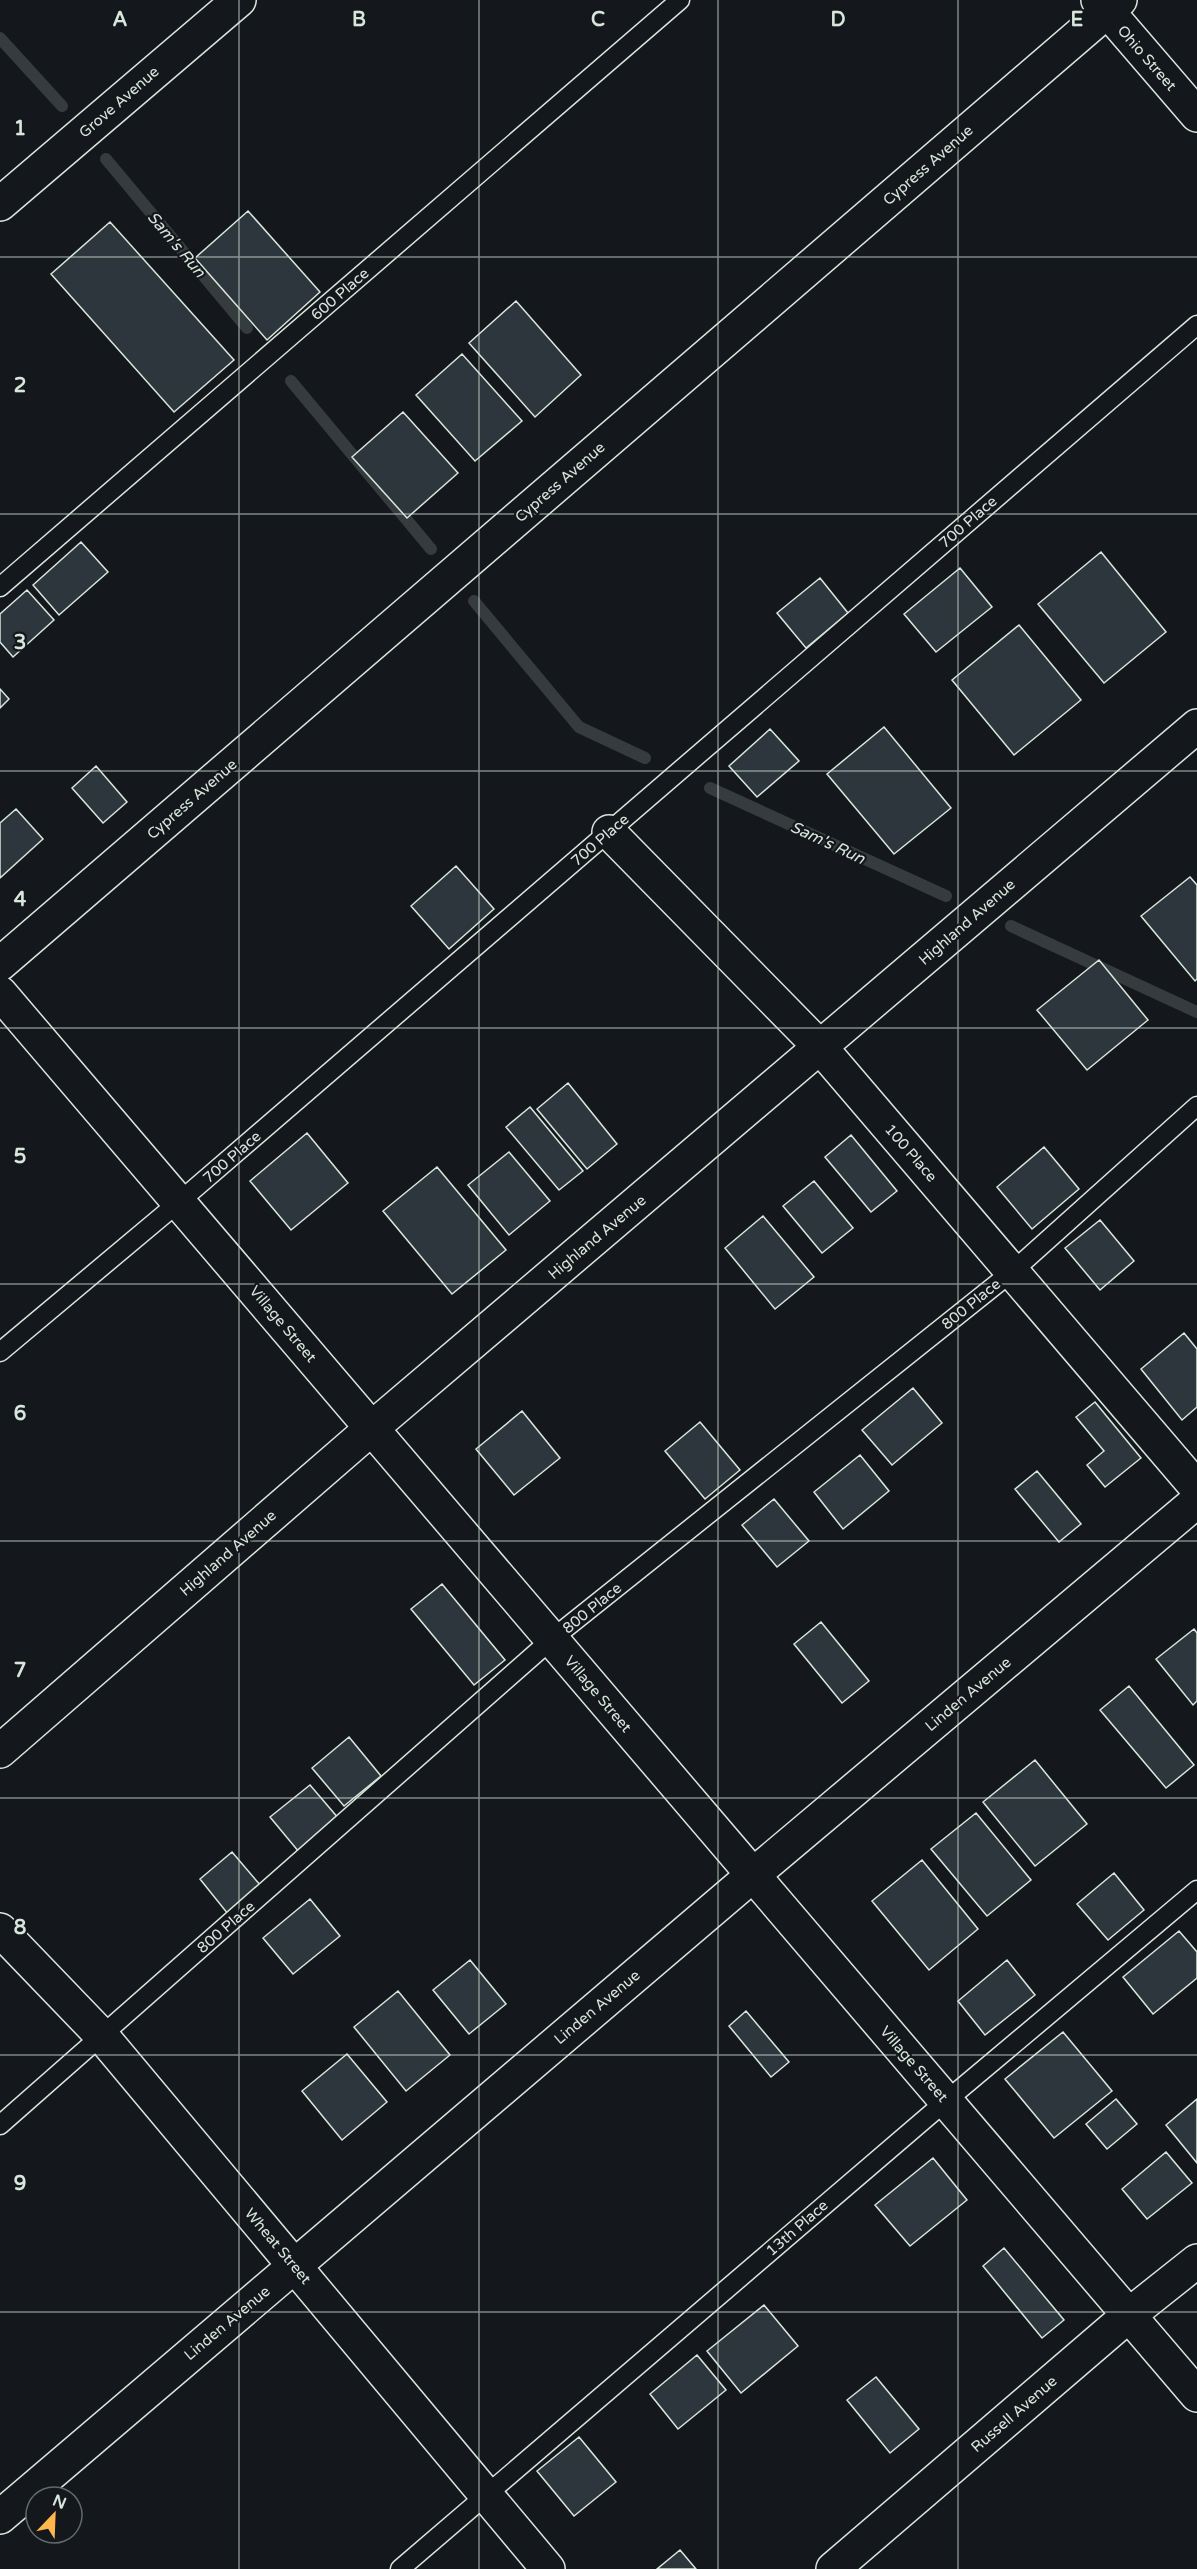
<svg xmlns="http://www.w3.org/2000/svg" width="1197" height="2569" font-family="'Varela Round',sans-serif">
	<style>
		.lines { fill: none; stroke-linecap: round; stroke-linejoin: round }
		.stream { stroke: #363b3e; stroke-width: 12 }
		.building { fill: #2c363c; stroke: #d8e6dc; stroke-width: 1.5 }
		.service-casing { stroke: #d8e6dc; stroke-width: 21 }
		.minor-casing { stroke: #d8e6dc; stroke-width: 36 }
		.secondary-casing { stroke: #d8e6dc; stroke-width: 36 }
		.service { stroke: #14181c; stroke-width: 18 }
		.minor { stroke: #14181c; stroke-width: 33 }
		.secondary { stroke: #14181c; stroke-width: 33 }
		.grid { fill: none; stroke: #d8e6dc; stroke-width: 1.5; stroke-opacity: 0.55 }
		.labels { text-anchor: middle; stroke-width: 4.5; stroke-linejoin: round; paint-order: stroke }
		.street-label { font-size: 15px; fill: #d8e6dc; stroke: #14181c }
		.water-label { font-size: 16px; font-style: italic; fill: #d8e6dc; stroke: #14181c }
		.grid-label { font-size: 20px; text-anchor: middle; font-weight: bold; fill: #d8e6dc; stroke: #14181c; stroke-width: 4.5; stroke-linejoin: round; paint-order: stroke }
	</style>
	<rect width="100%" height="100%" fill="#14181c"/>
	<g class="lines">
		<path class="stream" d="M0,38l62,68
			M106,159l141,169
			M291,381l140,168
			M474,601l105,126 66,31
			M710,788l236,108
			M1011,926l186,86"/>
	</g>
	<path class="building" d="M248,211l72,81 -53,48 -72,-82z
		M110,222l124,138 -60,52 -123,-138z
		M516,301l65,74 -46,42 -66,-74z
		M462,354l60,67 -47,40 -59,-66z
		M403,412l55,61 -51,45 -55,-61z
		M81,542l27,30 -49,43 -26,-30z
		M1101,552l65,80 -62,51 -66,-79z
		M960,568l32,39 -56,45 -32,-38z
		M820,578l28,35 -42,35 -29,-35z
		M27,590l27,30 -41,37 -13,-15v-28z
		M1019,625l62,75 -67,55 -62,-75z
		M0,689l9,10 -9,9z
		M884,727l67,81 -57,46 -67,-80z
		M770,729l29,32 -42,36 -28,-31z
		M96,766l31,36 -24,21 -31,-35z
		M16,809l27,30 -43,39v-55z
		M456,866l38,43 -45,40 -38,-43z
		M1190,877l7,8v94l-2,2 -54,-65z
		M1099,960l49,60 -61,50 -50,-60z
		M568,1083l49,61 -30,25 -50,-60z
		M530,1107l53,64 -24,19 -53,-63z
		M307,1133l41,50 -57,47 -41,-49z
		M851,1135l46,56 -26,21 -46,-55z
		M1044,1147l35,42 -47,40 -35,-42z
		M509,1152l41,49 -41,34 -41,-50z
		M437,1167l69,83 -54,44 -69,-83z
		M814,1181l39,47 -31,25 -39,-47z
		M763,1216l51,61 -39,32 -50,-61z
		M1100,1220l34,41 -34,29 -35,-42z
		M1184,1333l13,16v58l-15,13 -41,-51z
		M913,1388l29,35 -50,42 -30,-35z
		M1095,1402l46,56 -36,29 -18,-22 17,-14 -28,-34z
		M522,1411l38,47 -46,37 -38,-46z
		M700,1422l40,48 -35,29 -40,-48z
		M860,1455l29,36 -46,38 -29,-37z
		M1037,1471l44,53 -22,18 -44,-53z
		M774,1499l35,42 -32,26 -35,-42z
		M442,1584l63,76 -31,25 -63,-76z
		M821,1622l48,59 -27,22 -48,-59z
		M1194,1629l3,4v68l-4,4 -37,-46z
		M1129,1686l65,79 -28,23 -66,-78z
		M349,1737l32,39 -37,30 -32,-38z
		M1035,1760l52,64 -52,42 -52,-64z
		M310,1785l29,34 -40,33 -29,-35z
		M976,1813l55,67 -44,36 -56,-67z
		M232,1852l29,34 -33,28 -28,-35z
		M922,1860l56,69 -49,41 -57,-69z
		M1114,1873l30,37 -36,30 -31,-36z
		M310,1899l30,37 -47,38 -30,-36z
		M1179,1931l18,21v26l-44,36 -30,-37z
		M470,1960l36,44 -37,30 -36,-44z
		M1007,1960l28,35 -50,40 -27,-34z
		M398,1991l52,64 -44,36 -52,-64z
		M746,2011l43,51 -18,15 -42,-51z
		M1063,2032l49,59 -58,47 -49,-59z
		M347,2054l40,48 -45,38 -40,-49z
		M1116,2099l21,25 -30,25 -21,-25z
		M1197,2099v64l-31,-38z
		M1166,2152l26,31 -45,36 -25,-30z
		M933,2158l34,42 -57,46 -35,-41z
		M1004,2248l60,72 -22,18 -59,-72z
		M764,2305l34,41 -57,47 -34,-42z
		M697,2355l29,35 -48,39 -28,-35z
		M876,2377l43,52 -29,24 -43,-53z
		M579,2437l37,45 -42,34 -37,-45z
		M680,2550l16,19h-39z"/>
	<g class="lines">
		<g class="service-casing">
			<path id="service" d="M0,587l680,-587
				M0,1352l179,-150 1018,-877
				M0,2125l552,-486 461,-368 184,-165
				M400,2569l546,-468 251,-211"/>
		</g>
		<g class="minor-casing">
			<path id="minor" d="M0,204l239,-204
				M609,832l212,216 376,440
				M0,964l1120,-964
				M0,993l1197,1402
				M0,1751l372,-323 825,-702
				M0,1930l102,106 446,533
				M0,2517l753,-642 444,-374
				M833,2569l296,-254 68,-54"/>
		</g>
		<g class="secondary-casing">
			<path id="secondary" d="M1098,0l99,115"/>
		</g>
		<use href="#service" class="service"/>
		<use href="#minor" class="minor"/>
		<use href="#secondary" class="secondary"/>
	</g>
	<path class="grid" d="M239,0v2569M479,0v2569M718,0v2569M958,0v2569M0,257h1197M0,514h1197M0,771h1197M0,1028h1197M0,1284h1197M0,1541h1197M0,1798h1197M0,2055h1197M0,2312h1197"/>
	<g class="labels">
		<g class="street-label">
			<text transform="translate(1147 58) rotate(49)" y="5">Ohio Street</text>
			<text transform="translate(119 102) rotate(-41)" y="5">Grove Avenue</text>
			<text transform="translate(928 165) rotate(-41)" y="5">Cypress Avenue</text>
			<text transform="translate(340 294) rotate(-41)" y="5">600 Place</text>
			<text transform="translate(560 482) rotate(-41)" y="5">Cypress Avenue</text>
			<text transform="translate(968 522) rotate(-41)" y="5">700 Place</text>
			<text transform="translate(192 799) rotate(-41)" y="5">Cypress Avenue</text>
			<text transform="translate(600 840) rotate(-41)" y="5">700 Place</text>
			<text transform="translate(967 922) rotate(-41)" y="5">Highland Avenue</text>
			<text transform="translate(911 1153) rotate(49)" y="5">100 Place</text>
			<text transform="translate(232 1157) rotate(-41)" y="5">700 Place</text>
			<text transform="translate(597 1237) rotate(-40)" y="5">Highland Avenue</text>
			<text transform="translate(971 1304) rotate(-39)" y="5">800 Place</text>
			<text transform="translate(283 1324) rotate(50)" y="5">Village Street</text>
			<text transform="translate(228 1553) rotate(-41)" y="5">Highland Avenue</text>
			<text transform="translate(592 1608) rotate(-39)" y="5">800 Place</text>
			<text transform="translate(598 1694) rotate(50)" y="5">Village Street</text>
			<text transform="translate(968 1694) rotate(-40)" y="5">Linden Avenue</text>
			<text transform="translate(226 1927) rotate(-41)" y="5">800 Place</text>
			<text transform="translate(597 2007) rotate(-40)" y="5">Linden Avenue</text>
			<text transform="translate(914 2064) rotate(49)" y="5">Village Street</text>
			<text transform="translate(797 2228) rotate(-41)" y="5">13th Place</text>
			<text transform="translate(278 2246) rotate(50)" y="5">Wheat Street</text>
			<text transform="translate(227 2323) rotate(-40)" y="5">Linden Avenue</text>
			<text transform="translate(1014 2414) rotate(-41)" y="5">Russell Avenue</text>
		</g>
		<g class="water-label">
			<text transform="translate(177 244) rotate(50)" y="6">Sam's Run</text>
			<text transform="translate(828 842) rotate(25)" y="6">Sam's Run</text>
		</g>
	</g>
	<g class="grid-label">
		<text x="120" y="26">A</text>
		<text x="359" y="26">B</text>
		<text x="598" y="26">C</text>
		<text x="838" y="26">D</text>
		<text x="1077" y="26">E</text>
		<text x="20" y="135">1</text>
		<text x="20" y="392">2</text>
		<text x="20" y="649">3</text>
		<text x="20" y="906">4</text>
		<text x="20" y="1163">5</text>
		<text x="20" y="1420">6</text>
		<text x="20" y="1677">7</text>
		<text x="20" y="1934">8</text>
		<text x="20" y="2190">9</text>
	</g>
	<g transform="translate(54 2515) rotate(23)"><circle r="28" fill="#14181c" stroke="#626a69" stroke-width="1.5"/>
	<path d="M0-4.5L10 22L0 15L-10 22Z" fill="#ffb74d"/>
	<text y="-9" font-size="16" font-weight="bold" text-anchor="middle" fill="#d8e6dc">N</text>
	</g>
</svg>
